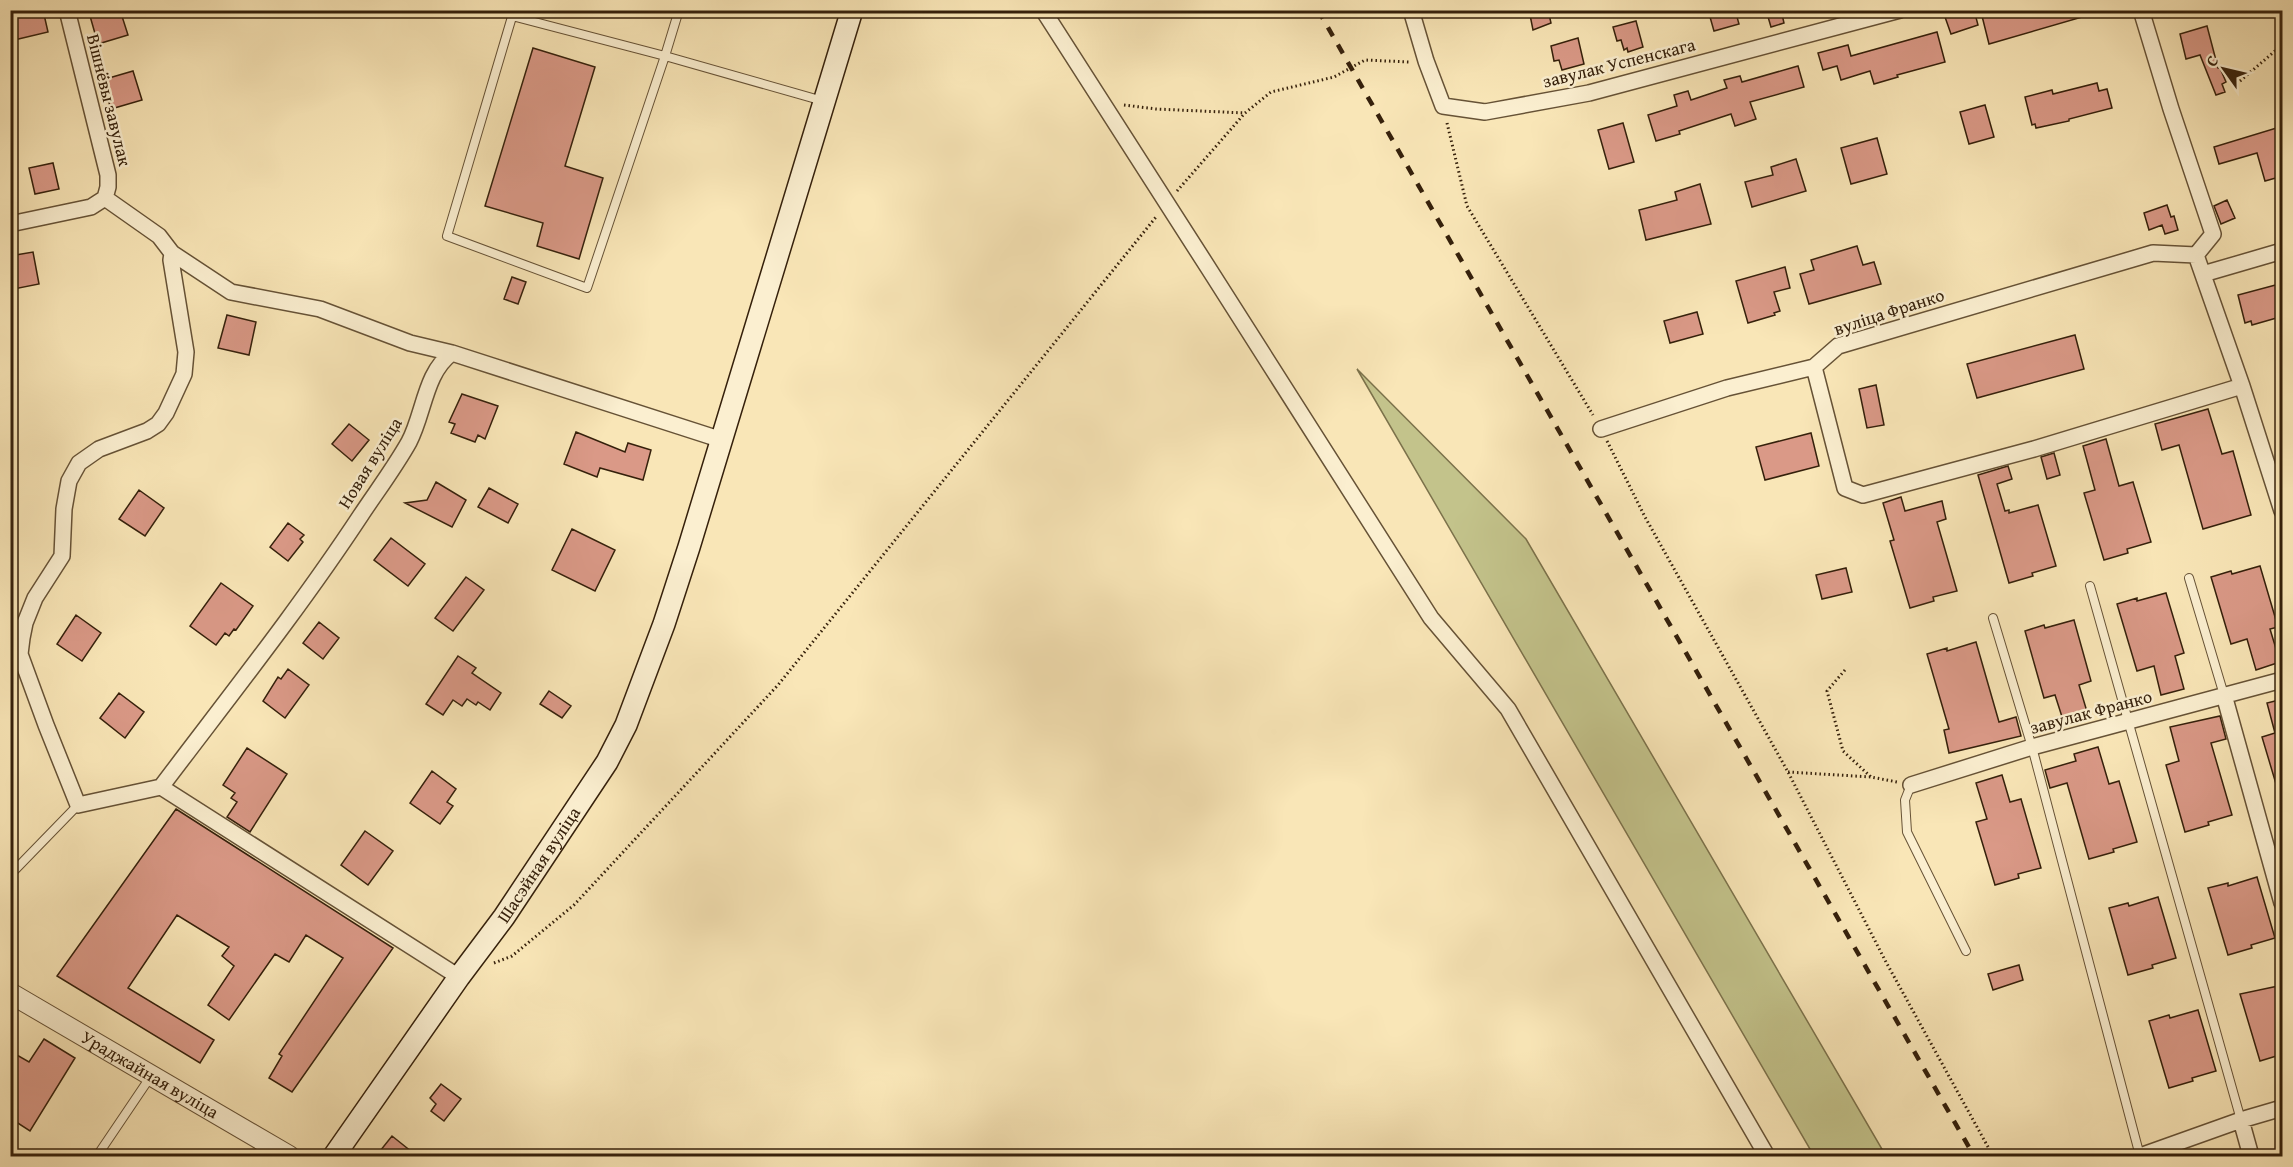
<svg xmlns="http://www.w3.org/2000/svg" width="2293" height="1167" font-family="'Gentium Book Plus',serif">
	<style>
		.green { fill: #c3c38b; stroke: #7c724b; stroke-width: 1.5 }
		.building { fill: #da9987; stroke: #35200b; stroke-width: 1.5 }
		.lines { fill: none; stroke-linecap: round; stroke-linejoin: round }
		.service-casing { stroke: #665236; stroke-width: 10 }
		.minor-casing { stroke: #665236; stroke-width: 18 }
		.tertiary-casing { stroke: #665236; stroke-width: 22 }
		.secondary-casing { stroke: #35200b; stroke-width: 24 }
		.path { stroke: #35200b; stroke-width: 3; stroke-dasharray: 1.5 3; stroke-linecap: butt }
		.service { stroke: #fbefd0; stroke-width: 8 }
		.minor { stroke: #fbefd0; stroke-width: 15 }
		.tertiary { stroke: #fbefd0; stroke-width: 20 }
		.secondary { stroke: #fbefd0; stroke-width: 21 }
		.rail { stroke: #35200b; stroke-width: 4.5; stroke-dasharray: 10 10; stroke-linecap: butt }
		.labels { text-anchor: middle; stroke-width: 5; stroke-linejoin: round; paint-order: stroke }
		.street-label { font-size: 18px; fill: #35200b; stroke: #fbefd0 }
	</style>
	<rect width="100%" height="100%" fill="#f9e6b7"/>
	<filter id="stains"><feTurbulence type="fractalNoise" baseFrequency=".00333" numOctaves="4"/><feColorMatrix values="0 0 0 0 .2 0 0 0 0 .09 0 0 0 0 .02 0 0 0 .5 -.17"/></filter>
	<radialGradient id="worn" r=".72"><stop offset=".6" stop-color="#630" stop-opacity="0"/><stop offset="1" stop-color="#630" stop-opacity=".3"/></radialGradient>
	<path class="green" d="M1357,369l169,170 360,617h-72z"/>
	<path class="building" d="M10,10h33l5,22 -38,9z
		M110,10h10l8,25 -30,9 -8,-28z
		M1529,10h19l3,13 -18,7z
		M1708,10h27l4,14 -25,7z
		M1766,10h15l3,13 -13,4z
		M1967,10h7l4,15 -27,9 -6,-17z
		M2003,10h85l1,5 -100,29 -7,-28z
		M1636,21l7,26 -15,5 -1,-4 -3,2 -3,-10 -4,1 -4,-14z
		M2207,26l11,42h2l6,14 -4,2 3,8 -9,3 -16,-40 -14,4 -6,-25z
		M1937,32l8,30 -48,13 1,2 -24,7 -4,-13 -29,9 -4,-14 -14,4 -5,-17 30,-8 3,11z
		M1578,38l6,26 -22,6 -3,-10 -5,1 -3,-15z
		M533,48l62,19 -30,99 38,12 -24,81 -42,-13 6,-23 -58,-17z
		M1798,66l6,21 -54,15 6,17 -21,7 -4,-12 -52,17 1,3 -24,7 -8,-26 29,-9 -3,-11 14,-4 3,9 36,-12 -3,-8 16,-4 2,6z
		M133,71l9,29 -31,9 -9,-29z
		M2097,83l2,8 8,-2 5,19 -43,11v2l-33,7 -1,-4 -3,1 -7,-28 27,-7 1,4z
		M1985,105l9,32 -25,7 -9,-32z
		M1623,123l11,39 -25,7 -11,-39z
		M2283,126v50l-18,5 -8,-28 -38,11 -5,-17z
		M1877,138l10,36 -36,10 -10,-36z
		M1796,159l10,32 -54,16 -7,-25 28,-7 -2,-8z
		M53,163l6,26 -24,5 -6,-26z
		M1700,184l11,40 -65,16 -7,-30 38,-10 -2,-8z
		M2227,200l8,18 -14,6 -7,-18z
		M2167,205l4,12 3,-1 4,14 -13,4 -3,-9 -13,5 -5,-17z
		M1857,246l6,19 11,-3 7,22 -72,20 -9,-30 14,-4 -3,-10z
		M33,252l6,32 -25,5 -4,-11v-22z
		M1785,267l5,21 -16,4 6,19 -6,2 1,2 -27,8 -12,-42z
		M512,277l14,5 -8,22 -14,-5z
		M2283,283v29l-4,2 1,3 -28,8 -1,-4 -6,2 -7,-28z
		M1697,312l6,22 -33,9 -6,-22z
		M227,315l29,7 -7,33 -31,-7z
		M2075,335l9,34 -107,29 -10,-34z
		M1876,385l8,40 -17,3 -8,-39z
		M462,394l36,12 -13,33 -7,-4 -3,7 -24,-9 4,-9 -6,-2z
		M2208,409l14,45 11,-3 18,64 -48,14 -24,-84 -17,5 -7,-26z
		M349,424l20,16 -17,21 -20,-17z
		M576,432l49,20 3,-9 23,7 -8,30 -43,-12 -3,9 -33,-13z
		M1811,433l8,33 -54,14 -9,-33z
		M2106,439l13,47 14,-4 18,60 -24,7 1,4 -24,7 -20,-67 11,-3 -12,-44z
		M2054,453l6,22 -13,4 -6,-22z
		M2008,466l4,13 -15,5 8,27 4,-1v3l29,-8 18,61 -24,7 1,3 -24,7 -31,-108z
		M436,482l30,18 -14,27 -47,-24 22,-3z
		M489,488l29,16 -10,19 -30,-16z
		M139,490l25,18 -19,28 -26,-17z
		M1901,497l4,14 37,-10 4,18 -9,3 20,69 -24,6 1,4 -24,7 -20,-67 4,-1 -11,-37z
		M288,523l16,12 -4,4 3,3 -15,19 -18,-14z
		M572,529l43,21 -20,41 -43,-21z
		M391,538l34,26 -17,22 -34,-26z
		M2260,566l18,61 -8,2 10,33 -24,8 -9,-31 -16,5 -20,-67 20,-6 1,3z
		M1846,568l6,24 -30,7 -6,-24z
		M466,577l18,13 -31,41 -18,-13z
		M221,583l32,23 -17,24 -2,-1 -5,7 -4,-3 -9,12 -26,-19z
		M2166,593l18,60 -9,3 9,33 -23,6 -7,-29 -17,5 -20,-67 20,-6v3z
		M76,615l25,18 -19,28 -25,-17z
		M2074,620l17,61 -12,4 9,30 -24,8 -9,-28 -11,3 -19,-67 19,-6 1,3z
		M319,622l20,16 -16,21 -20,-16z
		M1976,642l23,80 17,-5 5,19 -72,17 -5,-23 5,-1 -22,-75 20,-6v3z
		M458,656l18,12 -4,5 29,20 -11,17 -12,-8 -2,3 -9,-6 -5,7 -9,-6 -10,15 -17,-11z
		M288,669l21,16 -24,33 -22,-17 15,-24 3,2z
		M549,691l22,15 -9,12 -22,-14z
		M119,693l25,19 -19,26 -25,-20z
		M2283,699v95h-4l-17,-57 13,-4 -8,-30z
		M2220,716l6,23 -15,4 21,72 -24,7 1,3 -24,7 -19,-67 13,-4 -9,-34z
		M2098,747l11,37 10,-3 18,61 -24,7 1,3 -25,7 -22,-76 -17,5 -5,-18 31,-9 -2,-7z
		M247,748l40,26 -37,58 -23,-15 10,-15 -6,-4 4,-5 -12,-8z
		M432,771l24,18 -9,13 6,4 -13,18 -30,-21z
		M2002,775l8,27 11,-3 20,69 -23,6 1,4 -24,7 -19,-63 11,-3 -11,-36z
		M176,809l217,139 -101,144 -23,-14 13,-22 -3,-2 64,-96 -37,-23 -17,27 -14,-8 -46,66 -21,-15 26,-39 -12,-10 7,-9 -52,-32 -49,73 86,52 -14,23 -143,-87z
		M365,831l28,20 -25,34 -27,-20z
		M2257,877l18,61 -24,7 1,3 -24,7 -20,-67 20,-5v3z
		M2158,897l18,61 -24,7 1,3 -25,7 -19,-67 19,-5 1,3z
		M2019,965l4,15 -30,10 -5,-16z
		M2283,985v52l-4,1 4,16 -23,7 -20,-67z
		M2198,1010l18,61 -24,7 1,3 -24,7 -20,-67 20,-6 1,3z
		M44,1039l31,19 -45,73 -20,-13v-67l19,11z
		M441,1084l20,15 -17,22 -13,-10 5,-7 -6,-6z
		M392,1136l25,20h-41z"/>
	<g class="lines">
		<g class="service-casing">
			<path id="service" d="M679,10l-14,46 158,45
				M512,16l153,40 -78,232 -140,-52 67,-226
				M2189,578l35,117
				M2090,586l151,534
				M1993,618l39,129 108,409
				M1911,785l-6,15 2,32 59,119
				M10,875l68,-70
				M97,1156l54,-80"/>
		</g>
		<g class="minor-casing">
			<path id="minor" d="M67,10l41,165v12l-3,11
				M1043,10l166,259 222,349 77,91 259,447
				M1411,10l15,51 17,45 42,6 104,-19 311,-83
				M2141,10l30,99 42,125 -17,21 46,131 40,125
				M105,198l54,38 13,17 59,39 89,17 90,34 42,10
				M10,224l81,-17 14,-9
				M172,253l-1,7 15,92 -2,22 -18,39 -8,11 -11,7 -48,18 -20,14 -10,18 -2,11 -3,17 -2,47 -27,42 -10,25 -3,15 -2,16 26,71 32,80 83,-18 298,190
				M2203,274l79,-23
				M1814,367l31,121 18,7 171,-46 208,-63
				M1601,429l126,-41 87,-21 24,-21 315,-93 43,2
				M2224,695l58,208
				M1911,785l121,-38 250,-67
				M161,787c68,-90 138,-178 200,-272 16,-24 34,-48 48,-73 15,-28 16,-70 43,-89l270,87
				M2241,1120l10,36
				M2140,1156l101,-36 41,-12"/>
		</g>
		<g class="tertiary-casing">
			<g id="tertiary">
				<path id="s1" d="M10,993l279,163"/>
			</g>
		</g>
		<g class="secondary-casing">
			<g id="secondary">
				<path id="s2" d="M334,1156l125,-179 45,-60 103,-155 19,-37 38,-101 25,-77 163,-537"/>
			</g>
		</g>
		<path class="path" d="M2244,10l2,4
			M2240,81l42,-36
			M1124,105l32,4 89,4
			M1447,123l20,83 126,209
			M1177,191l68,-78 26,-21 63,-15 31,-17 44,2
			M1607,441l38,76 143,255 98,190 107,194
			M1845,670l-18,21 16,60 28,26
			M1788,772l83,5 26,5
			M494,963l18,-7 62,-51 204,-220 378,-468"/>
		<use href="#service" class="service"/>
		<use href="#minor" class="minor"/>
		<use href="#tertiary" class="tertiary"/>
		<use href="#secondary" class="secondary"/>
		<path class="rail" d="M1318,10l656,1146"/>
	</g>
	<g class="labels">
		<g class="street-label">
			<text transform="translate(1619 63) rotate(-14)" y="6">завулак Успенскага</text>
			<text transform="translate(109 100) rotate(76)" y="6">Вішнёвы завулак</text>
			<text transform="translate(1889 312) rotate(-18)" y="6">вуліца Франко</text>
			<text transform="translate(370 463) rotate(-58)" y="6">Новая вуліца</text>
			<text transform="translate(2091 712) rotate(-15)" y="6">завулак Франко</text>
			<text dy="6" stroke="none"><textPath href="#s2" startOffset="356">Шасэйная вуліца</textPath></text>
			<text dy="6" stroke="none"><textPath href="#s1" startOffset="162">Ураджайная вуліца</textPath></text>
		</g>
	</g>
	<rect width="2293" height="1167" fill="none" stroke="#f9e6b7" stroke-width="36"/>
	<rect x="12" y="12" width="2269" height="1143" fill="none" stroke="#35200b" stroke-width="3"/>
	<rect x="18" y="18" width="2257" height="1131" fill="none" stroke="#35200b" stroke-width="1.5"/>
	<g transform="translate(2224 69) rotate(304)" stroke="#fbefd0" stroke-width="4.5" paint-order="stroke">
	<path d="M0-4.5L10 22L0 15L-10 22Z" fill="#35200b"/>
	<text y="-9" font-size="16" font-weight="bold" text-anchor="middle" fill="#35200b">С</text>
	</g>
	<rect width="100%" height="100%" filter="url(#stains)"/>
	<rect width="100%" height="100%" fill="url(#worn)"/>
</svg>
